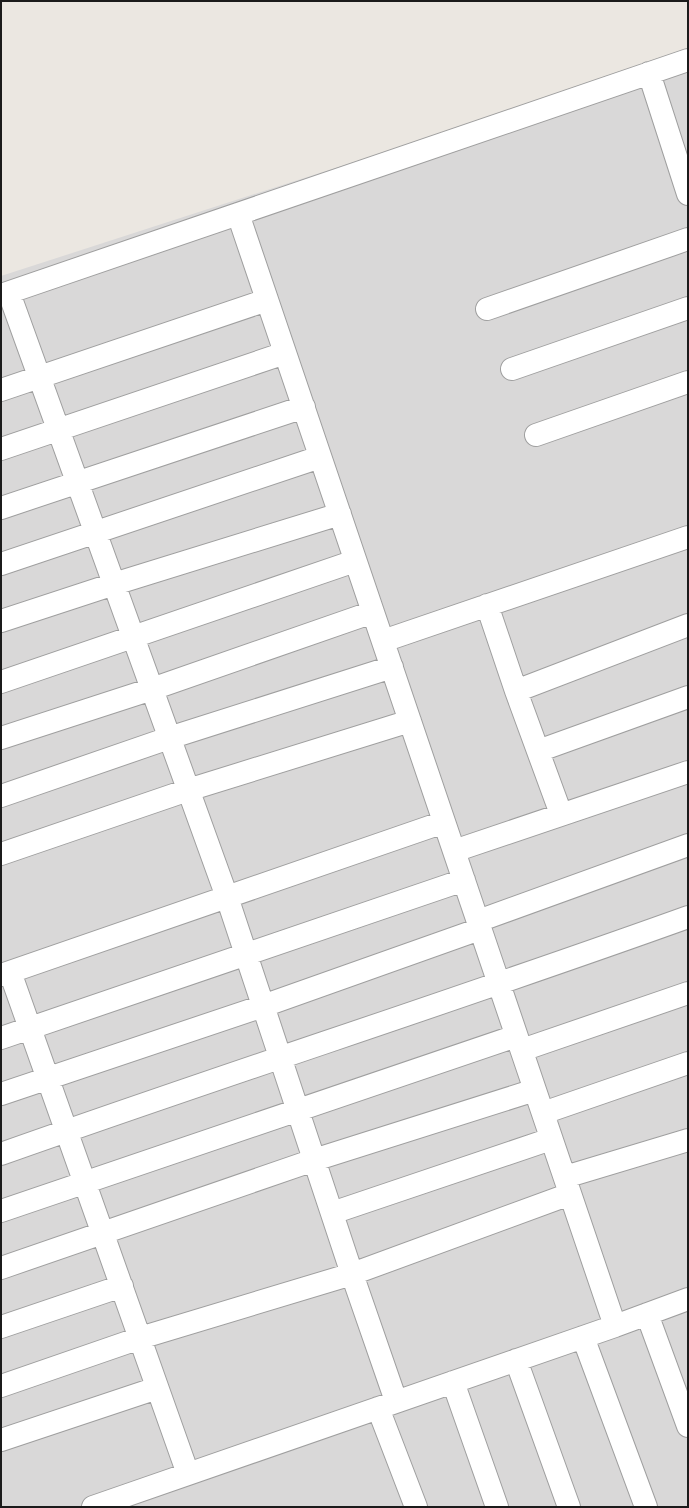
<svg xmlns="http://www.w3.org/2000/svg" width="689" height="1508" font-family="Arial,sans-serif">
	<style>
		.residential { fill: #d9d8d8 }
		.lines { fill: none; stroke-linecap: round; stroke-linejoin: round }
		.minor-casing { stroke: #9f9f9f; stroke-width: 24 }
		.minor { stroke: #fff; stroke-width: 22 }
	</style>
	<rect width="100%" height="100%" fill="#ebe7e1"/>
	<path class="residential" d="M688,54v1453h-687v-1231z"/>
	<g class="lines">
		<g class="minor-casing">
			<path id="minor" d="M649,73l39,121
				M9,293l218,604 125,377 44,127
				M1,295l687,-235
				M487,309l201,-70
				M512,369l176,-61
				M1,390l266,-90
				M536,435l152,-53
				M1,449l284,-96
				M1,508l303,-101
				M1,564l319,-107
				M487,605l29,86 45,123
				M1,621l113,-37 226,-70
				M383,641l305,-104
				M1,682l354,-121
				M516,691l172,-66
				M1,738l151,-49 221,-77
				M538,751l150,-54
				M1,796l168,-58 223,-71
				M454,851l234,-79
				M1,854l187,-64 222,-69
				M478,921l210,-76
				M10,972l178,502
				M1,975l443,-153
				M1,1038l463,-158
				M522,1050l166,-57
				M1,1094l262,-88 217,-77
				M543,1113l145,-50
				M1,1154c228,-81 459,-155 687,-237
				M565,1177l123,-37
				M1,1211l515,-175
				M332,1213l219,-74
				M1,1268l313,-108 221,-70
				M647,1314l41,112
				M615,1326l73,-27
				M1,1327l121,-41
				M583,1337l63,170
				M516,1360l53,147
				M453,1382l44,125
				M1,1386l139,-48 212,-64 218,-80
				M378,1408l38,99
				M1,1440l156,-52
				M93,1507l522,-181 -377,-1112"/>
		</g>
		<use href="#minor" class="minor"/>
	</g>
	<rect width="689" height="1508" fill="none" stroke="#1b1b1b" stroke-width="4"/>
</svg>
